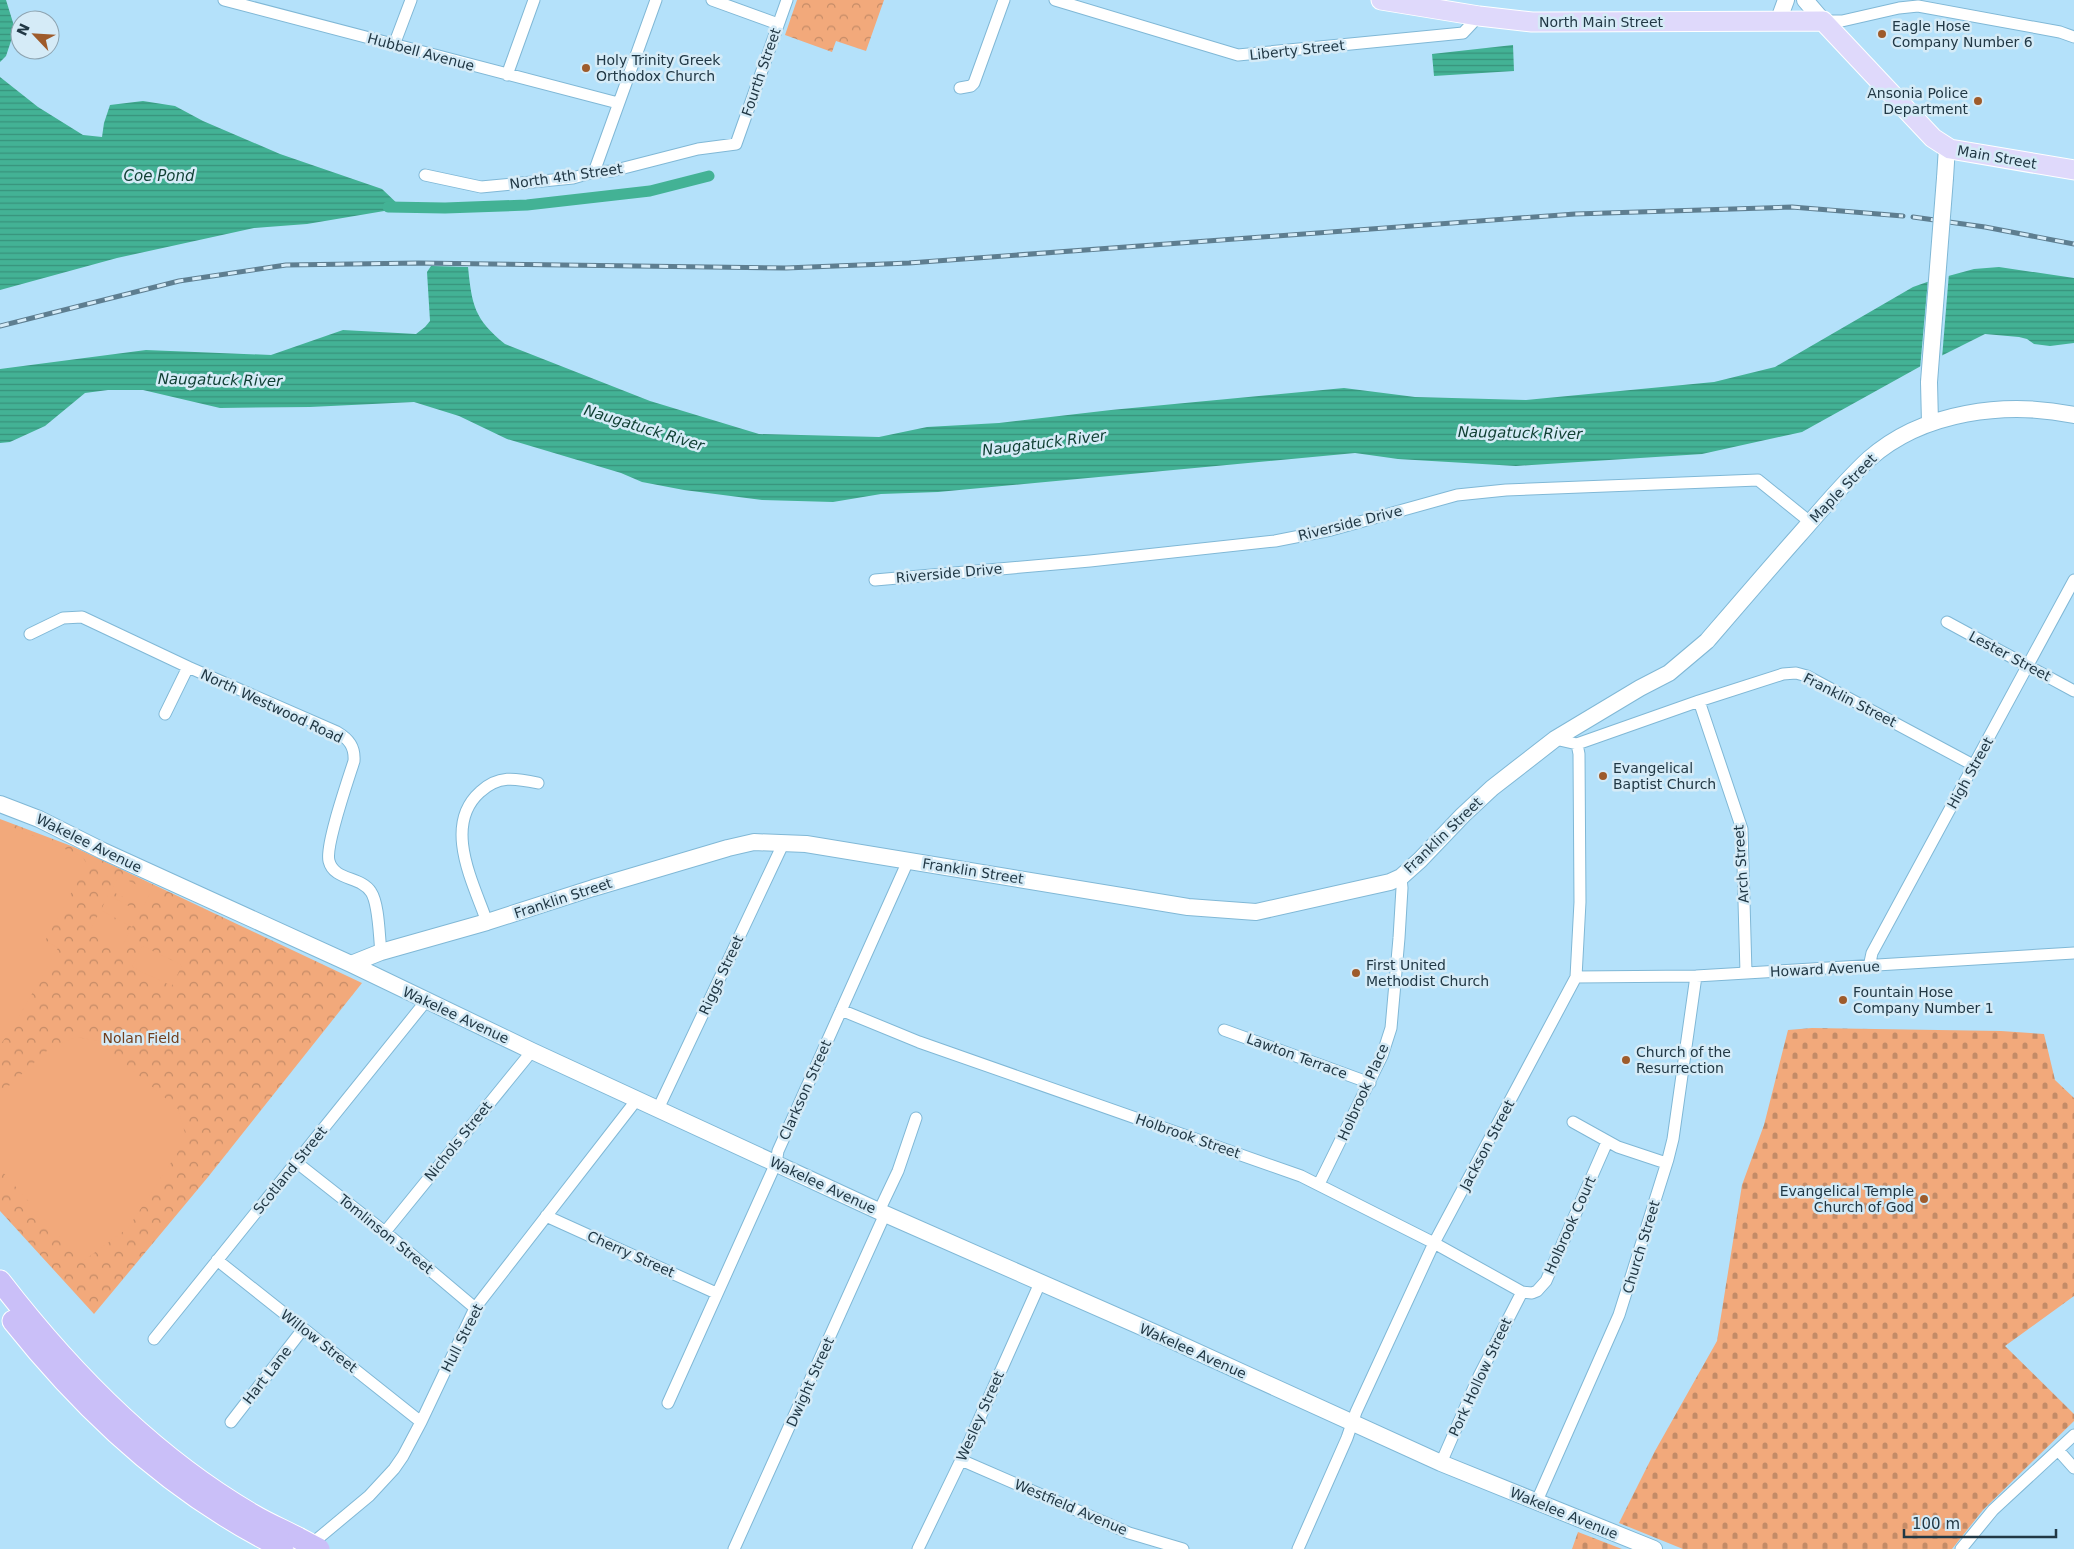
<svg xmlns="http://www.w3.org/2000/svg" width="2074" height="1549" font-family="'DejaVu Sans',sans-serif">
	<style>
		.forest { fill: url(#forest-crowns) }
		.cemetery { fill: url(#cemetery-stones) }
		.pitch { fill: #f2a97b }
		.water { fill: url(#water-rules) }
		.pier { fill: #b4e1fa }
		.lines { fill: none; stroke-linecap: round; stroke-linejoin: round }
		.canal { stroke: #43b295; stroke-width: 11 }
		.minor-casing { stroke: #80b8d6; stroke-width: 13 }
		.secondary-casing { stroke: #80b8d6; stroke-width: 18 }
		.primary-casing { stroke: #fff; stroke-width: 21 }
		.motorway-casing { stroke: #fff; stroke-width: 23 }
		.minor { stroke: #fff; stroke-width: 11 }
		.secondary { stroke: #fff; stroke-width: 16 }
		.primary { stroke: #dfd9fb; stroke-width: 19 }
		.motorway { stroke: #cabff8; stroke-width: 21 }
		.rail-casing { stroke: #5e7e90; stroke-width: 5 }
		.rail { stroke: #d5ebf7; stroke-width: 3; stroke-dasharray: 9; stroke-linecap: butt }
		.secondary-bridge-casing { stroke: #80b8d6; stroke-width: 18; stroke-linecap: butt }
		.motorway-bridge-casing { stroke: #fff; stroke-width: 23; stroke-linecap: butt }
		.secondary-bridge { stroke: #fff; stroke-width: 16 }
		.motorway-bridge { stroke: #cabff8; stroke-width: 21 }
		.poi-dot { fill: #9e5b2b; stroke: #d5ebf7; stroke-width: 2 }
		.labels { text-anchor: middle; stroke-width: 5; stroke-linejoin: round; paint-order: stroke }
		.street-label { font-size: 14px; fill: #213845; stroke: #d5ebf7 }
		.poi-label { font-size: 14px; fill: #213845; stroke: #d5ebf7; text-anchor: start }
		.park-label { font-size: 14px; fill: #703e1c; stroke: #d5ebf7 }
		.water-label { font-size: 15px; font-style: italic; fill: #0f3f33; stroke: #d5ebf7 }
	</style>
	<defs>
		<pattern id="forest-crowns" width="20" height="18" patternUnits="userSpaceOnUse" patternTransform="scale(1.25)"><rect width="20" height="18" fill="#f2a97b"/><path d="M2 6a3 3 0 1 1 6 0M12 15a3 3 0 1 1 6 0" fill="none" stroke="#c48b67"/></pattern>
		<pattern id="cemetery-stones" width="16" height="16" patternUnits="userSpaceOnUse" patternTransform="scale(1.25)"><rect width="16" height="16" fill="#f2a97b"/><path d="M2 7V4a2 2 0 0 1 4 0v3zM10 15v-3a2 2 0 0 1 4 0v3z" fill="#c48b67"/></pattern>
		<pattern id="water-rules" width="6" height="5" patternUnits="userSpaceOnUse" patternTransform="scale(1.25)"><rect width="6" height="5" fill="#43b295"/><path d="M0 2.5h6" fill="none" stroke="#38927b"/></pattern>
	</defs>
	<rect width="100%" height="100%" fill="#b4e1fa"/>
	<path class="forest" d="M797,0h87l-18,51 -30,-10 -4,11 -47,-17z
		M0,819l74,28 288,136 -154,194 -114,137 -94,-103z"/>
	<path class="cemetery" d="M1812,1028l189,3 43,3 11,46 19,18v198l-69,50 69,68v7l-91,89 -31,39h-269l-64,-26 36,-72 62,-110 25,-156 22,-60 24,-95z
		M1578,1532l44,17h-50z"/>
	<path class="pitch" d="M0,822l82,34 5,8 -42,77 13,7 -46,81 -12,16z
		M119,876l32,16 -8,15 -32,-16z
		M108,895l32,17 -8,15 -31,-17z
		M98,915l32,16 -8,15 -32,-16z
		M142,946l40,19 -10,21 -40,-19z
		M76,1037l23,4 79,68 7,24 -7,19 -50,76 -46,34 -82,-93v-75l50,-46z"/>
	<path class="water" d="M0,0h6l9,29 -9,27 -6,6z
		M1513,45l1,26 -80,5 -2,-22z
		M0,77l38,30 45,28 19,2 2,-14 6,-18 33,-4 32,5 28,15 77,33 102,35 20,19 -95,16 -53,4 -137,30 -117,32z
		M431,266l37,1c4,38 6,52 37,77l145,57 109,33 120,3 48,-10 72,-4 112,-13 233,-22 71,9 111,3 188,-18 61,-15 138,-80 17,-6 44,-12 25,-2 75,11v65l-24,3 -16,-2 -7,-5 -8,-2 -34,-3 -64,32 -119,66 -100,22 -186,12 -118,-7 -43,-6 -417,39 -57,2 -48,8 -71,-2 -78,-10 -42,-8 -21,-9 -114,-34 -48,-23 -45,-14 -104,5 -90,1 -77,-18h-35l-23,3 -40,33 -35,16 -10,1v-74l146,-19 125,5 72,-25 73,4 9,-7 5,-6 -3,-49z"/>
	<path class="pier" d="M1949,273l-7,85 -22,11 8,-90z"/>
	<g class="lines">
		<path class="canal" d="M388,207l57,1 82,-3 123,-14 59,-15"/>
		<g class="minor-casing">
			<path id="minor" d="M224,0l394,103
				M712,0l66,24
				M1055,0l183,55 225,-22 16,-17
				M1823,21h19l57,-13 19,-2 142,26 14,5
				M394,45l17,-45
				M507,75l27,-75
				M960,88l11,-2 3,-3 30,-83
				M594,172l62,-172
				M425,175l56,12 92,-9 21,-6 18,-1 86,-22 38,-5 51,-144
				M875,580l215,-19 185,-20 56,-11 126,-35 49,-5 252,-10 52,42
				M1947,622l127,69
				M30,634l33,-16 19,-1 106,50 149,65c12,7 18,15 17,29 -6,19 -29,85 -25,100 5,20 32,15 42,31 8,12 8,44 10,60
				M1699,701l43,128 4,144
				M165,714l23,-47
				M1577,744l122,-43 84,-27 13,-1 11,3 168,90
				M487,922c-13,-38 -45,-96 -7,-130 18,-17 35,-14 58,-9
				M1869,967l3,-14 202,-373
				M1576,977l120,-1 378,-23
				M841,1010l78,32 382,134 133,67 88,49 10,1 5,-2 9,-10 61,-139
				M1224,1030l146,53
				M658,1109l126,-267
				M1573,1122l45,25 48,16
				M296,1162l89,70 90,76
				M1319,1184l63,-128 9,-28 8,-90 3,-50 -1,-11
				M879,1211l19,-40 18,-53
				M546,1216l170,77
				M385,1232l147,-181
				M217,1260l204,162
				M154,1339l272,-338
				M668,1403l108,-240 2,-12 130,-290
				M231,1422l72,-93
				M2058,1450l16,18
				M961,1460l168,73 54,16
				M1441,1463l38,-87 43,-84
				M1536,1503l83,-188 49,-156 5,-20 23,-163
				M309,1546l60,-50 25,-27 9,-13 18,-34 54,-114 163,-210
				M734,1549l151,-335
				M918,1549l43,-89 79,-177
				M1298,1549l49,-111 9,-26 78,-169 142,-266 4,-75 -1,-148 -2,-10 -22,-5
				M1961,1549l32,-39 81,-75"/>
		</g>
		<g class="secondary-casing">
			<path id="secondary" d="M1805,0l18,21
				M1778,22l8,-22
				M1945,178l2,-31
				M1929,382l1,41
				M0,804l39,15 64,32 248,113 181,87 353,163 275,121 281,128 213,86
				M351,964l30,-12 106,-30 106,-34 135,-40 26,-6 52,2 382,63 68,5 134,-30 11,-5 19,-17 43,-45 29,-27 63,-49 85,-51 29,-15 38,-32c31,-36 61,-71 92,-106 23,-26 45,-53 70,-76 54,-48 137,-58 205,-44"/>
		</g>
		<g class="primary-casing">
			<path id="primary" d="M1381,0l98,16 53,6 291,-1 110,117 17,11 124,21"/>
		</g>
		<g class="motorway-casing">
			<path id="motorway" d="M0,1281c70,91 153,176 253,234 15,9 30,15 45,23
				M13,1321c74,93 164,176 272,228"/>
		</g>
		<use href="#minor" class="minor"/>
		<use href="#secondary" class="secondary"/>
		<use href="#primary" class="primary"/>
		<use href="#motorway" class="motorway"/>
		<g class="rail-casing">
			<path id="rail" d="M1913,217l72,10 89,17
				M0,326l179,-45 107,-16 133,-2 367,5 123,-5 666,-49 217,-7 111,9"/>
		</g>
		<use href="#rail" class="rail"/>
		<g class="secondary-bridge-casing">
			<path id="secondary-bridge" d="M1929,382l16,-204"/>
		</g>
		<g class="motorway-bridge-casing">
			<path id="motorway-bridge" d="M298,1538l21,11"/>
		</g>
		<use href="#secondary-bridge" class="secondary-bridge"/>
		<use href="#motorway-bridge" class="motorway-bridge"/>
	</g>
	<g class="poi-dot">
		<circle cx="1882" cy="34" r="5"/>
		<circle cx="586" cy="68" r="5"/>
		<circle cx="1978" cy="101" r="5"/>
		<circle cx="1603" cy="776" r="5"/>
		<circle cx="1356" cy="973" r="5"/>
		<circle cx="1843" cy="1000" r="5"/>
		<circle cx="1626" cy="1060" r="5"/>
		<circle cx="1924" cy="1199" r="5"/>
	</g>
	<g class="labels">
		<g class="street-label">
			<text x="1601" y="27">North Main Street</text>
			<text transform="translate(1297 50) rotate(-6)" y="5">Liberty Street</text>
			<text transform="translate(421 52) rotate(15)" y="5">Hubbell Avenue</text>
			<text transform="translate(761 72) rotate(-71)" y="5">Fourth Street</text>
			<text transform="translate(1997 157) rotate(10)" y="5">Main Street</text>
			<text transform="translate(566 176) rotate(-8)" y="5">North 4th Street</text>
			<text transform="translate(1843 488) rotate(-46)" y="5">Maple Street</text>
			<text transform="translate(1350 523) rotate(-14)" y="5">Riverside Drive</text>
			<text transform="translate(949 573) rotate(-5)" y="5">Riverside Drive</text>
			<text transform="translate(2010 656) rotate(28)" y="5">Lester Street</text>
			<text transform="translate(1850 700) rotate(27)" y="5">Franklin Street</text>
			<text transform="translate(272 706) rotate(25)" y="5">North Westwood Road</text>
			<text transform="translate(1970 773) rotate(-61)" y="5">High Street</text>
			<text transform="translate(1443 835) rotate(-44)" y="5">Franklin Street</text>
			<text transform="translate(89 843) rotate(26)" y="5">Wakelee Avenue</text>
			<text transform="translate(1741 864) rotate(-94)" y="5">Arch Street</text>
			<text transform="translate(973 871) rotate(9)" y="5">Franklin Street</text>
			<text transform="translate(563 898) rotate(-18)" y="5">Franklin Street</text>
			<text transform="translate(1825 969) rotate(-3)" y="5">Howard Avenue</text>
			<text transform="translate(721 975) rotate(-65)" y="5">Riggs Street</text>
			<text transform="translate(456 1015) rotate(25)" y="5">Wakelee Avenue</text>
			<text transform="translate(1297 1056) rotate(20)" y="5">Lawton Terrace</text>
			<text transform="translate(805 1090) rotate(-66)" y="5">Clarkson Street</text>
			<text transform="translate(1363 1092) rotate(-66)" y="5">Holbrook Place</text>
			<text transform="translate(1188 1136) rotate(19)" y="5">Holbrook Street</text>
			<text transform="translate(458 1141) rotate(-51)" y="5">Nichols Street</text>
			<text transform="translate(1487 1145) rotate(-62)" y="5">Jackson Street</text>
			<text transform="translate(290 1170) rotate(-51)" y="5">Scotland Street</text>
			<text transform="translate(823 1185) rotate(25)" y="5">Wakelee Avenue</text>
			<text transform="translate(1570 1225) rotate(-66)" y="5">Holbrook Court</text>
			<text transform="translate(386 1234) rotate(39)" y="5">Tomlinson Street</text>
			<text transform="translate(1641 1247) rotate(-73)" y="5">Church Street</text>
			<text transform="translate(631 1254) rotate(24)" y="5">Cherry Street</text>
			<text transform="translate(462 1338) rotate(-63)" y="5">Hull Street</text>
			<text transform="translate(319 1341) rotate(38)" y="5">Willow Street</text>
			<text transform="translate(1193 1351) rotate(24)" y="5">Wakelee Avenue</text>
			<text transform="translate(267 1375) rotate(-52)" y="5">Hart Lane</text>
			<text transform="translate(1480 1377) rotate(-65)" y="5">Pork Hollow Street</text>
			<text transform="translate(810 1382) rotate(-66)" y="5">Dwight Street</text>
			<text transform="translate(980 1416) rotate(-66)" y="5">Wesley Street</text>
			<text transform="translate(1071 1507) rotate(23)" y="5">Westfield Avenue</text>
			<text transform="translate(1564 1513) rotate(22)" y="5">Wakelee Avenue</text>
		</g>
		<g class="poi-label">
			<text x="1892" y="31">Eagle Hose<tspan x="1892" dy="16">Company Number 6</tspan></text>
			<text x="596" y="65">Holy Trinity Greek<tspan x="596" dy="16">Orthodox Church</tspan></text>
			<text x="1968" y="98" text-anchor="end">Ansonia Police<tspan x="1968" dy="16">Department</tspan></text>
			<text x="1613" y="773">Evangelical<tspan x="1613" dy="16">Baptist Church</tspan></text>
			<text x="1366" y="970">First United<tspan x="1366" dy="16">Methodist Church</tspan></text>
			<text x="1853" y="997">Fountain Hose<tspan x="1853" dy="16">Company Number 1</tspan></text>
			<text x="1636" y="1057">Church of the<tspan x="1636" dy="16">Resurrection</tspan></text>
			<text x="1914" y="1196" text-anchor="end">Evangelical Temple<tspan x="1914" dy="16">Church of God</tspan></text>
		</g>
		<g class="park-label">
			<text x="141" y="1043">Nolan Field</text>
		</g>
		<g class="water-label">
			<text x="159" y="181">Coe Pond</text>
			<text transform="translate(220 380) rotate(1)" y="5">Naugatuck River</text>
			<text transform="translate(644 428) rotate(17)" y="5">Naugatuck River</text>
			<text transform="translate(1520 433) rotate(1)" y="5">Naugatuck River</text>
			<text transform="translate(1044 443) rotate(-7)" y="5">Naugatuck River</text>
		</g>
	</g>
	<g transform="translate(35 35) rotate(295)"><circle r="24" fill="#d5ebf7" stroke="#8da3b0"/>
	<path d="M0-4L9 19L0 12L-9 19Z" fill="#9e5b2b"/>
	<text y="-8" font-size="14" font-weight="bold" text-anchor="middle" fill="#213845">N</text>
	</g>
	<path d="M1904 1529v8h152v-8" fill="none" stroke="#213845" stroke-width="2.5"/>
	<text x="1912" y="1529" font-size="15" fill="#213845" stroke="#d5ebf7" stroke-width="4" paint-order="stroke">100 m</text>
</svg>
